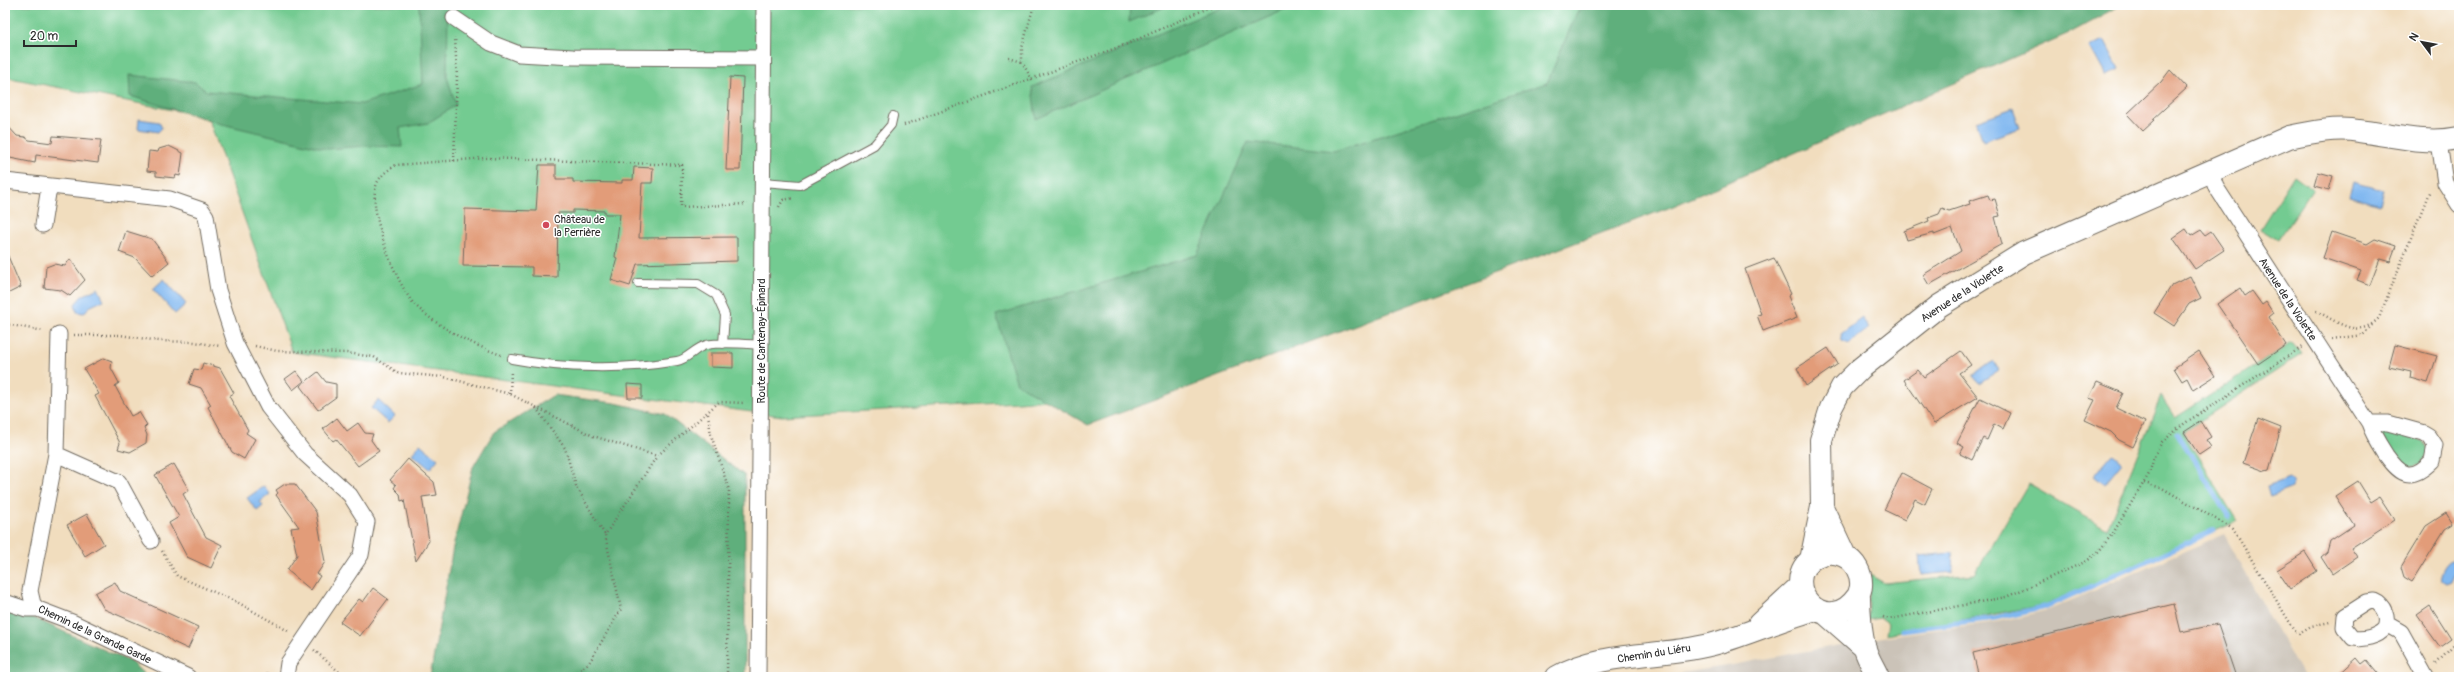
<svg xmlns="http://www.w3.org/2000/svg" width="2464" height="682" font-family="Pangolin,sans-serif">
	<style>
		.industrial { fill: #cbc3b8 }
		.green { fill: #73cb91; stroke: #4f7b5e }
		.forest { fill: #5eaf7b; stroke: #446d53 }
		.water { fill: #81b8f0; stroke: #56728e }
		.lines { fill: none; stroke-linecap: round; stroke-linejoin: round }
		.stream { stroke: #81b8f0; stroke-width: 5 }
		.building { fill: #e29c79 }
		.lane-casing { stroke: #70695e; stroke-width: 10 }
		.street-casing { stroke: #70695e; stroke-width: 17 }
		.secondary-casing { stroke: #70695e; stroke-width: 24 }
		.path { stroke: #70695e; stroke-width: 2.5; stroke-dasharray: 1 3; stroke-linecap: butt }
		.lane { stroke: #fff; stroke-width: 8 }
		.street { stroke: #fff; stroke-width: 15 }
		.secondary { stroke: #fff; stroke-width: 22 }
		.poi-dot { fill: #d1495b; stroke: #fff; stroke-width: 1.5 }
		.labels { text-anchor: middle; stroke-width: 3; stroke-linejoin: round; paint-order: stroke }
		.poi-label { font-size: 11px; fill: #2b2b2b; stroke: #fff; text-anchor: start }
		.street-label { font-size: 11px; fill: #2b2b2b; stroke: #fff }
	</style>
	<rect width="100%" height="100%" fill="#fff"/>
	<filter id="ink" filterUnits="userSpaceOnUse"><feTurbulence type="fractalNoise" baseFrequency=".025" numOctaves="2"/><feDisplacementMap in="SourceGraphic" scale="8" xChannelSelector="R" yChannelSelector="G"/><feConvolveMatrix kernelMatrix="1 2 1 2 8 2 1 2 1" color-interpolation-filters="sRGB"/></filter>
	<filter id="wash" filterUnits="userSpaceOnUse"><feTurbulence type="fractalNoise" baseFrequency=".012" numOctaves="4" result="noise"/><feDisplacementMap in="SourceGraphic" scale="16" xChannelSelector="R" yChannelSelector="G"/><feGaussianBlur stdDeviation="0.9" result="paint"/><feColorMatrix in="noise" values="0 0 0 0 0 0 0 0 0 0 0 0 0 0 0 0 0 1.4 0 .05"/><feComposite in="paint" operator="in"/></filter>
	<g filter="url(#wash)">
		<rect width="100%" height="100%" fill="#f1ddbe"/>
		<path class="industrial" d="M2224,534l79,143h-648l72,-11 161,-30 109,-14 52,-12z"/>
		<path class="green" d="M5,5h2049l-1002,395 -270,16 -490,-64 -84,-235 -203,-40z
			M2294,175l19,14 -35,51 -18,-11z
			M2292,342l10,12 -119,78 54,89 -193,84 -158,29 2,-11 -7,-5 -13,2 2,-45 14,8 91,-9 53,-90 79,45 54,-133 14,22z
			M2386,427l37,14 5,9 -7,15 -18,4 -25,-39z"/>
		<path class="forest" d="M419,5h29l-1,72 9,28 -28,18 -28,5 2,19 -36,-1 -39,3 -105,-25 -92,-28 -1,-21 66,7 11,9 156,13 61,-20z
			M1130,5h39l-40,17z
			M1227,5h69l-260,114 -4,-32z
			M1591,5h530l-54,29 -396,173 -583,218 -71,-41 -21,-69 201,-60 51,-113 86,9 213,-68 30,-71z
			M554,395l61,8 50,11 80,62v201h-315l23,-130 20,-80 21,-35z
			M5,605l126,57 16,15h-142z"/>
		<path class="water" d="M2104,40l15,29 -13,7 -16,-29z
			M2013,108l7,20 -37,13 -7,-20z
			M139,119l20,3 3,6 -4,4 -20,-3z
			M2353,182l30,8 -4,15 -30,-9z
			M164,279l22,25 -11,10 -22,-25z
			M98,288l6,12 -15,7 -5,6 -7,-1 -2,-8 7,-8z
			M1862,318l7,10 -20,16 -7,-3 -1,-7z
			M1993,361l6,9 -20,13 -6,-7z
			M378,400l17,16 -7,7 -17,-15z
			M420,444l18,15 -8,10 -18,-15z
			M2113,454l9,8 -18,22 -10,-8z
			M2289,478l5,5 -1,5 -23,9 -3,-11z
			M264,486l6,8 -10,8 3,4 -6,5 -10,-13z
			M1952,553l1,19 -32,3 -2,-19z
			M2452,560l4,1 3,11 -5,3 -3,7 -5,2 -5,-3c-2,-6 4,-19 11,-21z"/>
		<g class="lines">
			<path class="stream" d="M2178,434l51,83
				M1902,630l93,-12 52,-12 166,-75"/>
		</g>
		<g id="blocks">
			<path class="building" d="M2170,70l17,18 -34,31 2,1 -12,11 -16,-17 34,-32z
				M730,77l13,1 -3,92h-14z
				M5,123l12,13 8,1 4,3 23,3 1,-7 48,4 -3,23 -62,-8 -1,8 -30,-6z
				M169,146l14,7 -3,23 -4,-1 -1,3 -19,-2v-4l-9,-1 2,-20 9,1 1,-3z
				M539,165h17v14h17v3l49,1v-3h11l1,-13 19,1 -1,15h-10l-3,55 98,-1v24l-100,3 -7,22 -19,-6 6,-22 -2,-1 5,-43h-15v-3l-32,-1v3h-15l-1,64 -25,-1v-9l-69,-1 2,-57 71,2z
				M2318,172l15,4 -4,14 -15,-4z
				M1988,195l2,5 5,-1 5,17 -5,1 7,27 -73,41 -6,-10 38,-24 -9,-23 -18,7v-2l-27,7 -3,-9 25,-10 -1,-3 11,-4 3,-6 7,3 21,-7 -1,-3z
				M2186,229l5,7 10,-6 4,5 6,-4 13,19 -29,19 -22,-31z
				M126,231l26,8 17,23 -17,14 -17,-18 -16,-6z
				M2332,232l35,12 8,-5 21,7 -6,16 -10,-3 -10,26 -13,-5 4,-9 -38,-13z
				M5,249l16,38 -16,8z
				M1774,258l17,36 -3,2 9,22 -34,13 -6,-16 4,-1 -16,-45z
				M70,259l15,21 -15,16 -9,-6 -17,-2 2,-21 8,-3 11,2z
				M2190,276l11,22 -12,6 -15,22 -20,-13 18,-28z
				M2240,288l5,8 7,-5 10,14 4,-3 7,11 -5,4 18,28 -28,19 -41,-60z
				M2395,345l42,11 -9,27 -18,-5 1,-6 -22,-5z
				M1828,348l10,16 -32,22 -9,-18z
				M1961,351l10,14 -12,8 19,24 -44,27 -30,-44 14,-10 6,7z
				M2199,351l16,25 -22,14 -6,-12 -5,3 -8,-13z
				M711,353h22v15l-22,-1z
				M104,358l8,3 -1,7 8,15 -4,3 16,30 8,-4 8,13 -3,3 3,7 -1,8 -16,9 -12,-3 2,-6 -25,-47 4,-2 -15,-25z
				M203,363l17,5 14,25 -5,3 19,34 -2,3 9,6 -11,20 -12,-7 -24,-45 3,-2 -10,-17 -12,-4 5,-15 7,1z
				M296,371l8,10 -11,9 -8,-11z
				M318,372l8,10 10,2v13l-18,13 -18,-24z
				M2097,382l26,11 -7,15 29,14 -12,25 -14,-7 -8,-8 -26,-12 10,-20 -6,-2z
				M627,384l15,1v13h-14z
				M1980,398l30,15 -7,16 -9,-5 -7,16 -4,-2 -11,22 -12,-6 4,-7 -7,-4z
				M337,418l10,13 11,-8 7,10 8,1 -2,6 8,11 -21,15 -22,-27 -3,2 -10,-12z
				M2258,419l23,9 -12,42 -4,1 -22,-8z
				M2201,421l10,16 -5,3 5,7 -12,8 -15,-23z
				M408,459l26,23 3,13 -15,2 7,44 -13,20 -12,-61 -3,1 -1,-7 -6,-6 2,-3 -6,-5z
				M174,464l15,26 -6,4 23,43 16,8 -11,23 -24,-11 -18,-34 10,-6 -24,-42z
				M1902,473l30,16 -7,15 -10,-5 -10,21 -21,-10z
				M2358,481l13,21 8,-5 15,23 -43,28 6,9 -25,17 -11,-17 6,-5 3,-11 24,-16 -19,-29z
				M285,484h10l21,28 9,50 -8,12 3,2 -9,14 -24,-20 10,-15 -6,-27 8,-1 -23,-32 2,-2 -2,-3z
				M2446,513l7,11 -8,5 -33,53 -8,-5 -3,-10 3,-5 22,-36z
				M87,514l17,30 -19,12 -18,-31z
				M2305,552l12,19 -27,18 -13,-19z
				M115,582l5,9 78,36 -10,22 -15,-7 -9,-7 -60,-26 -9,-16z
				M373,588l15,11 -28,37 -20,-14 19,-23 4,3z
				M2174,604l7,28 37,-8 18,53h-257l-6,-24z
				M2430,606l21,33 -11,8 -23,-32z
				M2357,658l5,6 5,-4 14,17h-45z"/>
		</g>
	</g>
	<g filter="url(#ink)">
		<use href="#blocks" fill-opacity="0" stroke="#70695e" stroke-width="1"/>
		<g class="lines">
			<g class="lane-casing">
				<path id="lane" d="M763,182l37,3 74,-40 17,-20 2,-9
					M638,283l60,1 18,11 9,20 -2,29
					M512,359c53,10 112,11 165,2 11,-2 18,-13 29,-16 17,-4 39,-1 55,0"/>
			</g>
			<g class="street-casing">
				<path id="street" d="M454,18l37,25 28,11 54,3 190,1
					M2439,142l6,41 14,22
					M2211,173l5,14 153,236c4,12 10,21 17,32 15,21 25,27 46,6l3,-16 -6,-9 -5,-3 -36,-10h-19
					M5,181l165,18 32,11 4,6 12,74 17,53 33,64 37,47 45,41 17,27 -6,33 -73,108 -2,14
					M43,225l6,-38
					M59,334l-3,120 -26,137 3,13 5,5 34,13 116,55
					M56,454l63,28 32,59
					M2374,601c10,4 15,17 11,27 -7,9 -22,12 -32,10l-9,-11 1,-11 22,-14z
					M5,602l21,7h12
					M2387,624l14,8 25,45
					M758,677l6,-672"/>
			</g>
			<g class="secondary-casing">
				<path id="secondary" d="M1822,507l23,49
					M1811,560l11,-53 -1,-67 10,-32 11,-21 19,-19 78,-62 85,-53 265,-116c23,-5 47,-10 70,-6 34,4 66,14 100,7
					M1858,596c-33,47 -83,-14 -43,-39 9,-5 19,-6 29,-1 11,5 18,18 17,30 0,4 -3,7 -2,12 0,14 2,38 6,51 3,10 9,19 13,28
					M1825,613l40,35
					M1759,624l41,-38
					M1557,677c46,-27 110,-19 160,-34 33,-10 65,-24 99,-34"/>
			</g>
			<path class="path" d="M1009,58l13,4
				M1032,80l-10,-18v-14l12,-43
				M904,125l223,-81 88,-39
				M454,161l3,-83 -2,-41
				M779,207l4,-7 10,-2
				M2316,311c23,11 41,29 63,7l51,-128
				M5,324l39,7
				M74,335h46l39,6 35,1 26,4
				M2332,339l31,-4 10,-11
				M255,346l22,5 70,2 27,4 24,16 46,4 66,17 83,42 64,20 62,-54 26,1
				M501,355c-30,-11 -62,-27 -86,-50 -18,-19 -47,-93 -39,-119 3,-10 12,-16 20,-21l91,-7 195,7 -1,42 66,-3
				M510,394l1,-23
				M536,408l29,40 11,38 29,49
				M708,414l3,21 18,55 -2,187
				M2144,483l18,5 71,41 62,102 4,2 12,-7 19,-4
				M162,551l15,25 60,26 53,30
				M1883,617l7,2 116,-22 81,-36 12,-10 14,-18 36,-59 6,-20 7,-12 23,-19 117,-76
				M314,650l31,27
				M2436,664l23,-24
				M265,677l4,-6
				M571,677l18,-14 32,-54 -16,-74 52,-79"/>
			<use href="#lane" class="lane"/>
			<use href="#street" class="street"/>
			<use href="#secondary" class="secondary"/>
		</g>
	</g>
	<circle class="poi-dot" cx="546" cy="225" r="4"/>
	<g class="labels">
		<g class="poi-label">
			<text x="554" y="223">Château de<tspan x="554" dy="13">la Perrière</tspan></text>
		</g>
		<g class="street-label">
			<text transform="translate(1962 293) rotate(-33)" y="4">Avenue de la Violette</text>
			<text transform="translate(2288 299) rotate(57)" y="4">Avenue de la Violette</text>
			<text transform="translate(761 341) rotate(-90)" y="4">Route de Cantenay-Épinard</text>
			<text transform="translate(95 634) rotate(25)" y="4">Chemin de la Grande Garde</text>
			<text transform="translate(1654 653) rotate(-9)" y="4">Chemin du Liéru</text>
		</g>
	</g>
	<rect width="2464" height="682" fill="none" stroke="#fff" stroke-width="20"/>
	<g transform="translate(2422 42) rotate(302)" stroke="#ffffff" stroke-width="3" paint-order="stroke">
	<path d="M0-3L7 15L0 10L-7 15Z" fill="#2b2b2b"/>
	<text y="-6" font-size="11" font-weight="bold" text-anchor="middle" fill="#2b2b2b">N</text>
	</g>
	<path d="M24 40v6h52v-6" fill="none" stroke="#2b2b2b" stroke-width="2"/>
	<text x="30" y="40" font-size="12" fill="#2b2b2b" stroke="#ffffff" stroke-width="3" paint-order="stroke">20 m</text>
</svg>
